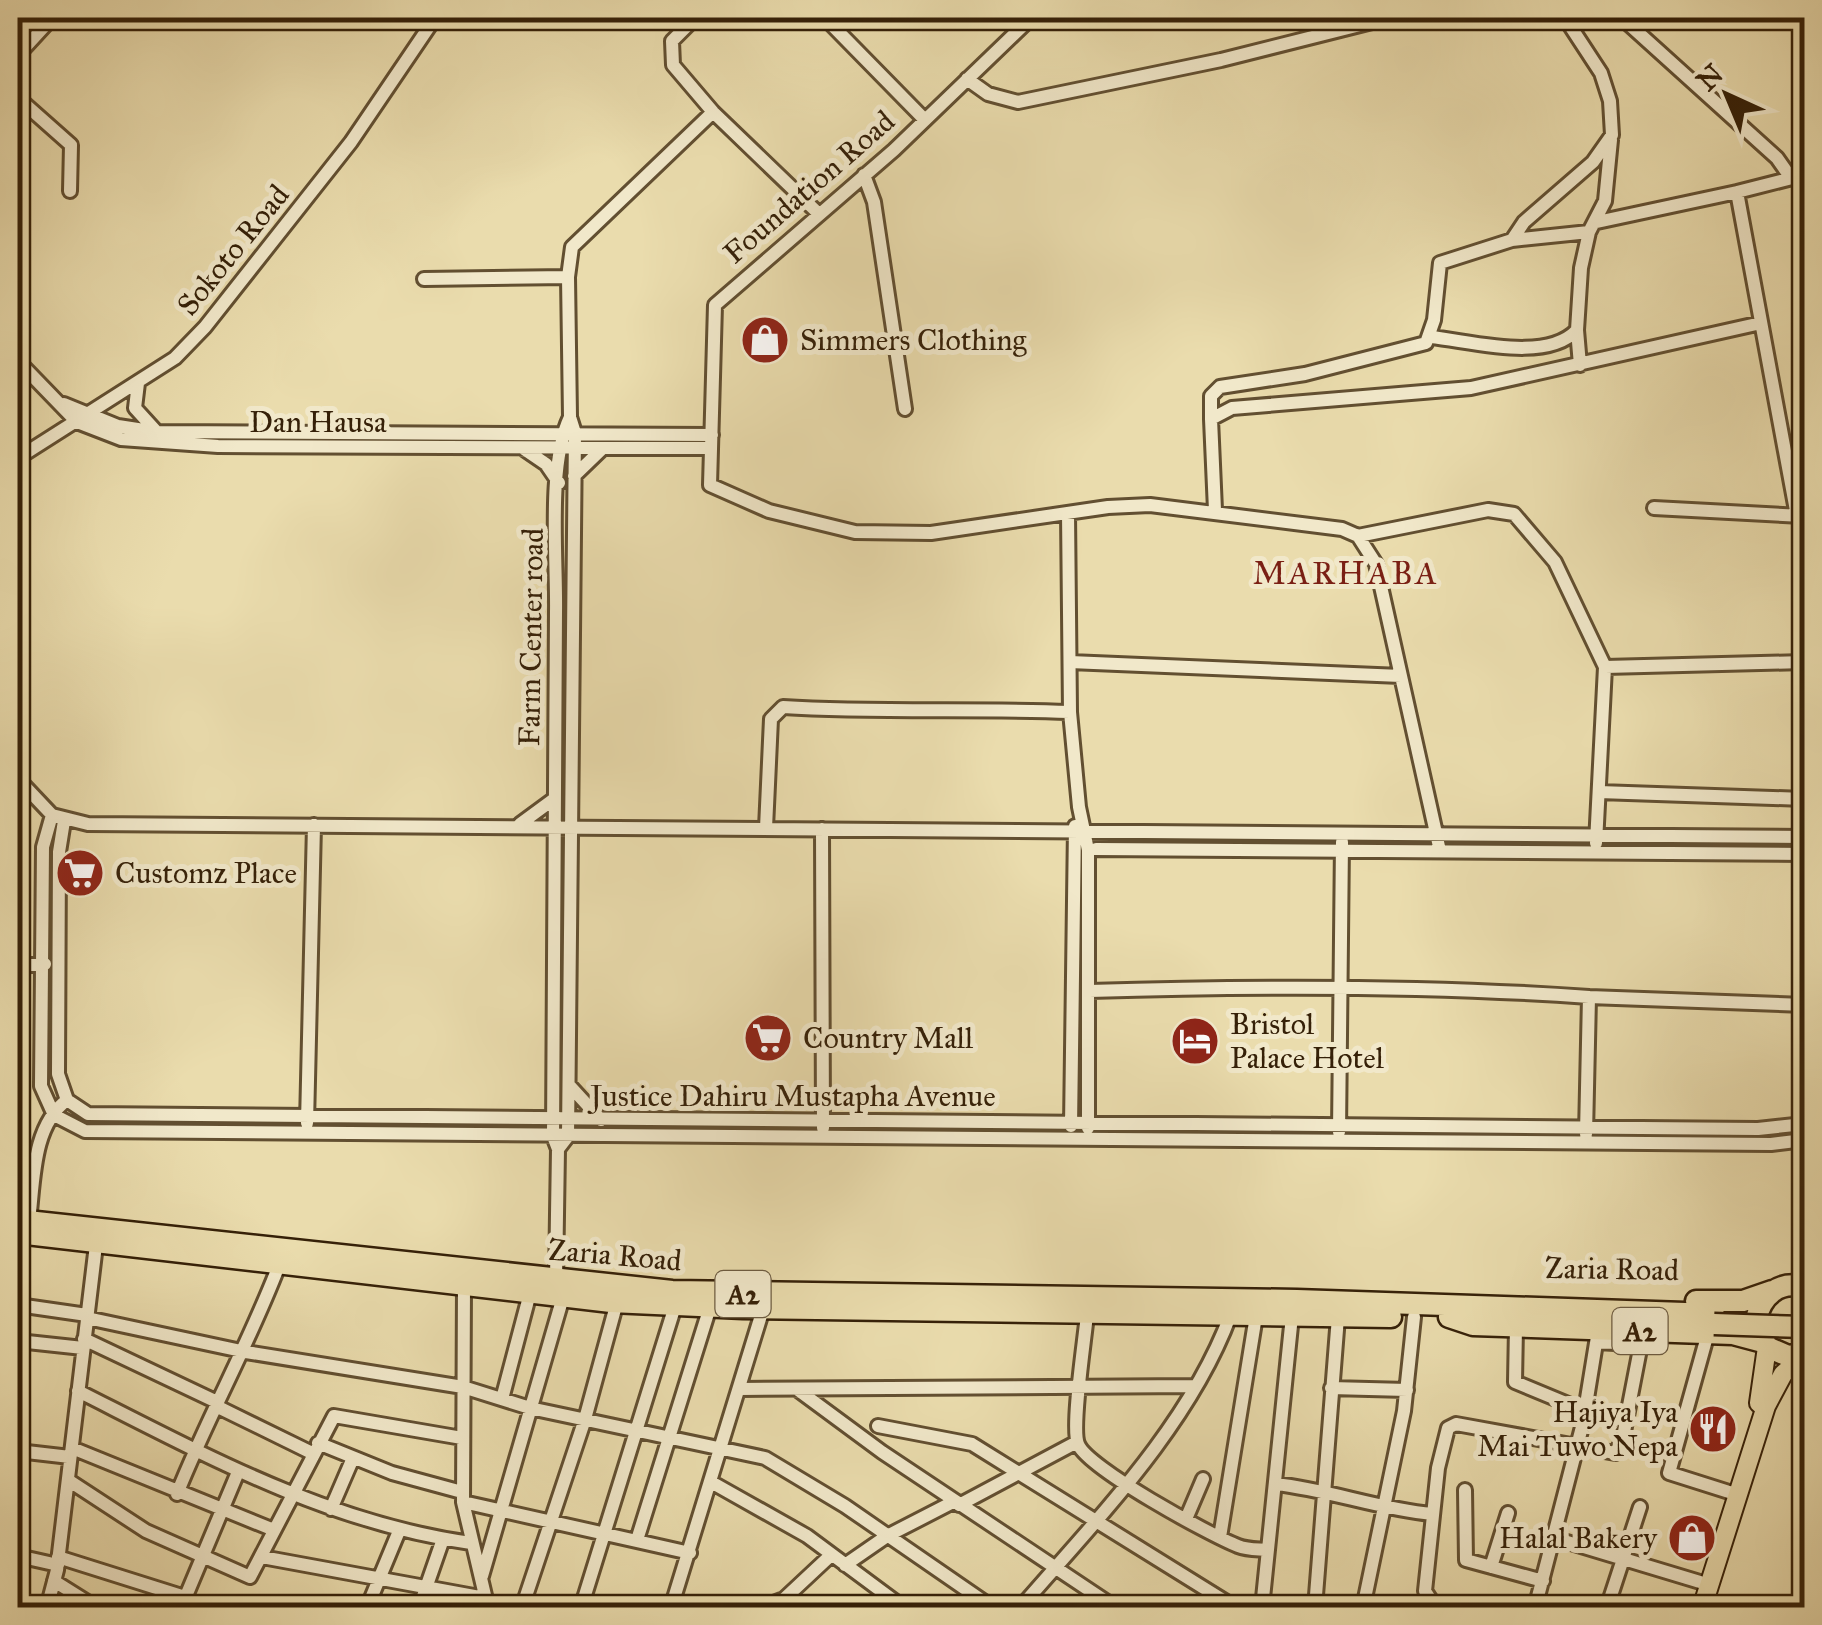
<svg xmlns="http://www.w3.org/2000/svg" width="1822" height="1625" font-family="'IM FELL Great Primer',serif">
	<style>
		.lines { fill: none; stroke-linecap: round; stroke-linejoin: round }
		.minor-casing { stroke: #624f31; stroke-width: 18 }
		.major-casing { stroke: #352008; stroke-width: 22 }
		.highway-casing { stroke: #352008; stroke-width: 25 }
		.minor { stroke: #f1e8ca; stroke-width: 12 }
		.major { stroke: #eadcad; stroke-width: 18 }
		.highway { stroke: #eadcad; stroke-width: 20 }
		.highway-bridge-casing { stroke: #352008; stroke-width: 25; stroke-linecap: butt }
		.highway-bridge { stroke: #eadcad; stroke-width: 20 }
		.labels { text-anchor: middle; stroke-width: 10; stroke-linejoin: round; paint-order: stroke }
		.shield { fill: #f1e8ca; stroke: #6d5c42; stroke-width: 2.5 }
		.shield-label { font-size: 28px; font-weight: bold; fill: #352008 }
		.street-label { font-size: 30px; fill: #352008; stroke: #f1e8ca }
		.poi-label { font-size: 30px; fill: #352008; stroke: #f1e8ca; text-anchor: start }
		.neighbourhood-label { font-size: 32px; letter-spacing: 2.5px; fill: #7a1f14; stroke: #f1e8ca }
	</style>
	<rect width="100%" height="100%" fill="#eadcad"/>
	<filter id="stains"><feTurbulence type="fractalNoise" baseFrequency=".002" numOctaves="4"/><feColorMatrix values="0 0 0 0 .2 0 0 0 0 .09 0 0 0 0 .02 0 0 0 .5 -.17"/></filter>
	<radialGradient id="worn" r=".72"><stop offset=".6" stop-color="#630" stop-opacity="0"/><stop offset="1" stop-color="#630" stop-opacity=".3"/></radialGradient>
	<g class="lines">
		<g class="minor-casing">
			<path id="minor" d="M695,18l-23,23 1,24 40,47 106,102
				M825,18l100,102
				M1031,18l-137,132 -179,155 -5,180 59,26 86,21 76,1 177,-26 42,-2 192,24 16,7 18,28 64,287
				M1622,18l155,140 14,20
				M18,55l34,-37
				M967,79l21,15 30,8 203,-42 167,-42
				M18,98l53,47 -1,46
				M864,175l10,27 31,207
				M1597,222l140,-30
				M1512,240l77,-8
				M424,279l144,-2
				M1577,330l3,35
				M1431,337c40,4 115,26 146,-7l4,-62 8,-36 16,-31 6,-61
				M18,361l59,61 44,17 97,7 493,2
				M138,383l-3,25 20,22
				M64,404l54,22 39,6 555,3
				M570,417c-23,48 -13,141 -14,195 -2,175 -1,350 -3,524l5,13 10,-13 7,-703 -5,-16 -2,-140 4,-30 141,-135
				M1211,419v-23l9,-9 85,-13 121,-31 8,-23 6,-57 72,-23 12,-18 69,-60 19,-27 -2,-34 -9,-28 -36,-55
				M524,449l22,15 13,19
				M18,458l157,-100 30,-31 146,-185 84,-124
				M574,476l29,-28
				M1654,508l148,8
				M1215,510l-4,-91 21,-11 239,-20 290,-65
				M1068,513l2,199 9,95 9,43v278
				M1797,516l-60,-324 67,-17
				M1358,536l130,-26 26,4 41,48 50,105
				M1070,662l331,14
				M18,779l34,36 36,9 1716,13
				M1599,792l205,7
				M52,815l-9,32 -2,239 13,29 31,16 1686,13 33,-4
				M64,821l-5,31 -1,222 9,26 21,14 1670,15 46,-5
				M520,824l34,-25
				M766,828l5,-109 12,-12c96,6 191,1 287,5
				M822,829l1,299
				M1596,843l9,-176 199,-5
				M1096,849l708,5
				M18,966l27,-2
				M1089,991c166,-5 334,-6 500,6
				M569,1085l32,35
				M307,1123l7,-298
				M1071,1126l4,-300
				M1339,1132l3,-290
				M1586,1134l3,-137 215,8
				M29,1221c5,-40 3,-95 38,-121
				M556,1280l2,-131
				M464,1286l-1,216 25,106
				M18,1305l69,10
				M1087,1314c-2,24 -16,113 -9,130 9,24 132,91 160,102 10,4 20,3 30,4
				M87,1318l159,34 217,35 67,21 235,50 80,48 148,102
				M1516,1327l-1,55 70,29
				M1708,1333l-39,140 60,19
				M84,1339l133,63
				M18,1341l65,7
				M1331,1388l76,2
				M740,1389l454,-3
				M798,1390l84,62 234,156
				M78,1391c127,64 250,132 393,152
				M502,1399l28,-106
				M216,1406l96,47
				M878,1426l94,18 264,164
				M318,1443l74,30 70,19
				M72,1448l202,82
				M18,1451l52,6
				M68,1480l78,51 104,46 84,-161 128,22
				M711,1482l96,54 97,72
				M1276,1484c54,6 102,25 156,30
				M1465,1490l1,70 77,21
				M177,1494c31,-78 72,-150 102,-229
				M463,1502l227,51
				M959,1505l118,-63
				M331,1509l22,-51
				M1186,1519l17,-40
				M1220,1537l36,-221
				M1554,1538l146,44
				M637,1540l73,-233
				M18,1556l40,9
				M58,1557l127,40
				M262,1557l223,41
				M845,1565l42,-29 68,-35
				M1491,1567l17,-54
				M482,1576l81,-279
				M54,1581l43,27
				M784,1599l14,9
				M1537,1599l27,9
				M184,1601l14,7
				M47,1608l10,-38 39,-325
				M181,1608l57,-136
				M367,1608l32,-77
				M419,1608l24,-69
				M522,1608l63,-189 32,-117
				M581,1608l94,-302
				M671,1608l92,-299
				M760,1608l24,-9 46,-43
				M1020,1608c76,-88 169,-182 210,-292
				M1262,1608l30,-292
				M1315,1608l23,-291
				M1363,1608l41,-197 10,-94
				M1436,1608l-11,-17 13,-123 10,-40 8,-4 159,29 7,-11 18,-93 -7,-5 -36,-2
				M1535,1608l48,-185 14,-86
				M1607,1608l33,-101"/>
		</g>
		<g class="major-casing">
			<path id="major" d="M1759,1403l8,-56
				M1702,1608l64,-202 17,-32 21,-18"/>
		</g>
		<g class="highway-casing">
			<path id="highway" d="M18,1220l654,71 625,9 417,14
				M18,1233l593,69 132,6 648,9
				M1804,1287c-25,-7 -43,9 -48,33l11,27 21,9 16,-2
				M1696,1301h47l29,-10
				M1449,1317l24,8 260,9 30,8"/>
		</g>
		<use href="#minor" class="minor"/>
		<use href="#major" class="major"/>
		<use href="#highway" class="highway"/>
		<g class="highway-bridge-casing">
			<path id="highway-bridge" d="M1714,1324l90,3"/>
		</g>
		<use href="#highway-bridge" class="highway-bridge"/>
	</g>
	<defs>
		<g id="shop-disc" transform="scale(2.5)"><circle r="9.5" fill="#8f2418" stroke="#f1e8ca"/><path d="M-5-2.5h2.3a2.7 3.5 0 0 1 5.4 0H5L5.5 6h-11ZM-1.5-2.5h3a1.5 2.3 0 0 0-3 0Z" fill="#fff"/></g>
		<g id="supermarket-disc" transform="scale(2.5)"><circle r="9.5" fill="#8f2418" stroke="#f1e8ca"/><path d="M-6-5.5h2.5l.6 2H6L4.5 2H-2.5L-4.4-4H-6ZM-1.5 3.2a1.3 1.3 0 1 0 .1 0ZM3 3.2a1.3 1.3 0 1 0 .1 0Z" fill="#fff"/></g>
		<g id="hotel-disc" transform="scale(2.5)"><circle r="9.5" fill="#8f2418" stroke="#f1e8ca"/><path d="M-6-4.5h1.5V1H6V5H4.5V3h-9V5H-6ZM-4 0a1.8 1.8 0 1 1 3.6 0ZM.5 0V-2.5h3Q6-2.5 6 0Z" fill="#fff"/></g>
		<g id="restaurant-disc" transform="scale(2.5)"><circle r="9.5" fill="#8f2418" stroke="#f1e8ca"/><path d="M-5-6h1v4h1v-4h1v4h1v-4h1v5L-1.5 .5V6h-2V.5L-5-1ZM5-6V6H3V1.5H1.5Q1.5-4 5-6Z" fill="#fff"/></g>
	</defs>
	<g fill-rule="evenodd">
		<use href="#shop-disc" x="765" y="340"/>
		<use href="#supermarket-disc" x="80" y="873"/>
		<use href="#supermarket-disc" x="768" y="1038"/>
		<use href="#hotel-disc" x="1195" y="1041"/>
		<use href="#restaurant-disc" x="1713" y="1429"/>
		<use href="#shop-disc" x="1692" y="1538"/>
	</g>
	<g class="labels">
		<g class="shield">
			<rect x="715.5" y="1271" width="55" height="46" rx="8"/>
			<rect x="1612.5" y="1308" width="55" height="46" rx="8"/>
		</g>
		<g class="shield-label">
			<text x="743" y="1304">A2</text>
			<text x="1640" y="1341">A2</text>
		</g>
		<g class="street-label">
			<text transform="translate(809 187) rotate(-41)" y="10">Foundation Road</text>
			<text transform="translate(233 250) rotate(-51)" y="10">Sokoto Road</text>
			<text x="318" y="432">Dan Hausa</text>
			<text transform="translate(531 637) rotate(-89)" y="10">Farm Center road</text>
			<text x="793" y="1106">Justice Dahiru Mustapha Avenue</text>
			<text transform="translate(615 1255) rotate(5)" y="10">Zaria Road</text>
			<text transform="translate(1612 1269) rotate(1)" y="10">Zaria Road</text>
		</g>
		<g class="poi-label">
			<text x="800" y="350">Simmers Clothing</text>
			<text x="115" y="883">Customz Place</text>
			<text x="1230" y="1034">Bristol<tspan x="1230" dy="34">Palace Hotel</tspan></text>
			<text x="803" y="1048">Country Mall</text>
			<text x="1678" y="1422" text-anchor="end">Hajiya Iya<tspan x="1678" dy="34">Mai Tuwo Nepa</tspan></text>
			<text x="1657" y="1548" text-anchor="end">Halal Bakery</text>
		</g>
		<g class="neighbourhood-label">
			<text x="1346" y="584">MARHABA</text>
		</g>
	</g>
	<rect width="1822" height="1625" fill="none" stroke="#eadcad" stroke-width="60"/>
	<rect x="20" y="20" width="1782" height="1585" fill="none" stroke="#352008" stroke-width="5"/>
	<rect x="30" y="30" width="1762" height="1565" fill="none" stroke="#352008" stroke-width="2.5"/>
	<g transform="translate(1727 95) rotate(316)" stroke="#f1e8ca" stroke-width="8" paint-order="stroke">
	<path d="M0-8L18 38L0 25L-18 38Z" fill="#352008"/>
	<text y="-15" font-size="28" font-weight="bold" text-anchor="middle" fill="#352008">N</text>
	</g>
	<rect width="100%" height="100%" filter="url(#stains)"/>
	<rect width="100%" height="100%" fill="url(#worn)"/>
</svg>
